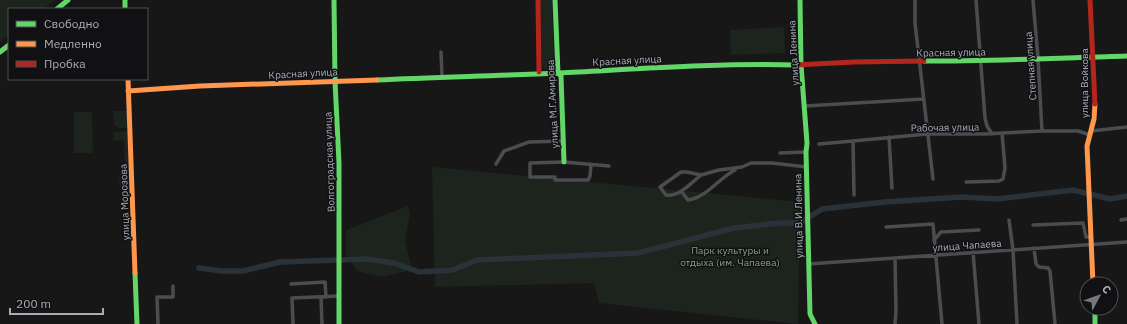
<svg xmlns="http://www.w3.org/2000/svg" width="1127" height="324" font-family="'IBM Plex Sans',sans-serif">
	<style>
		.green { fill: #1d241e }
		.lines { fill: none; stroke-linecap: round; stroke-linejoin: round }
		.river { stroke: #2a3239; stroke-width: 5.5 }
		.street { stroke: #4b4c50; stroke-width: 3.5 }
		.fast { stroke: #63d668; stroke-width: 5 }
		.slow { stroke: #ff974d; stroke-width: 5 }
		.jam { stroke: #b3261e; stroke-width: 5 }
		.labels { text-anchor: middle; stroke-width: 3; stroke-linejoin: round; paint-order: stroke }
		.street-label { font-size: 10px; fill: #a8adb8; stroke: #111113 }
		.park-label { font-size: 10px; fill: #7fa381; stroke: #111113 }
	</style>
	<rect width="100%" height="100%" fill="#171717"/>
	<path class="green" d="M0,0h55l-12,9h-34v26l-9,7z
		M540,0h12l2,65 -3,5h-6l-3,-4z
		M784,27l1,26 -54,2 -1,-25z
		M113,111h14v17h-10v-2h-3z
		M74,112h18l1,41h-19z
		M127,131l3,56 -2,3h-5l-3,-4 -1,-11 3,-1v-7l3,-1 -1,-26 -10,1 -1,-9z
		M432,167l368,35 -2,122 -199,-21 -5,-20 -159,4z
		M408,206l2,8 -5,27 7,29 -31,7 -24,-6 -11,-16v-25z"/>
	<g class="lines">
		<path class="river" d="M199,268l23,3h21l37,-9 86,-3 28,4 25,9 34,-2 24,-10 161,-7 96,-25 45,-5h21l22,-14 63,-7 77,-5 36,2 75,-9 37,9 17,-3"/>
		<path class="street" d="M915,0v23l18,156
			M976,0l9,118 2,8 5,8
			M1033,0l5,58 4,73
			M441,52l1,24
			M805,106l119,-7
			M1091,131l36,-4
			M889,137l3,51
			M819,144l34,-3
			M780,153l26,-1
			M496,164l8,-13 25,-9 34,-1
			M591,165l-1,11 -2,4h-33v-3h-25v-14l34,-1 45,4
			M701,175c-10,8 -22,22 -35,20l-6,-8 21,-15h6l14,3 18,-5 23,-3 9,-4h21l35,4
			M966,182l33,-1 4,-2 2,-11 -3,-35
			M681,191l7,9c18,-2 31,-22 47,-30
			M854,195l-1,-54 74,-7h58l57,-3h36l12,4
			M1009,220l4,30 4,74
			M1121,220l6,-1
			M1033,225l50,-2 3,14h4
			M886,227l47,-3 9,100
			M934,240l7,-8 38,-2
			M1034,248l2,16 3,3 9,1 2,3 5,53
			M973,252l6,72
			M895,258l1,53 -1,13
			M808,264l319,-22
			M291,284l34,-2 1,15
			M321,297l1,27
			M158,324l-1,-27h16v-11
			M293,324l-1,-26 46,-2"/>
		<path class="fast" d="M125,0v9
			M334,0l1,81 4,82v161
			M555,0l3,73 3,3 3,86
			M800,0l1,65 6,78 -1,9 4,162 5,10
			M57,9l11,-9
			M0,52l9,-7
			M924,61c67,0 135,-3 203,-5
			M377,80c60,-3 121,-4 182,-7 79,-4 158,-10 237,-8
			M135,273l2,51
			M1095,308v16"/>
		<path class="slow" d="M128,79l7,194
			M128,91l72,-5 177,-6
			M1093,284l-6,-138 7,-27 1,-15"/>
		<path class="jam" d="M538,0l1,72
			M1090,0l5,104
			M796,65l58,-3 70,-1"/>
	</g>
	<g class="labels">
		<g class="street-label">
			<text transform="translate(951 52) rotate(-1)" y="4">Красная улица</text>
			<text transform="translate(793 53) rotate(-93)" y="4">улица Ленина</text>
			<text transform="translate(627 60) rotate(-3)" y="4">Красная улица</text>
			<text transform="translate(1030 66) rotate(-94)" y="4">Степная улица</text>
			<text transform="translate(303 73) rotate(-3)" y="4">Красная улица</text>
			<text transform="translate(1084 83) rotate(-90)" y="4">улица Войкова</text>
			<text transform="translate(552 104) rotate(-93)" y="4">улица М.Г.Амирова</text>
			<text transform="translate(945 127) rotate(-1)" y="4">Рабочая улица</text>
			<text transform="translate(329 162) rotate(-92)" y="4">Волгоградская улица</text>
			<text transform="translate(124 202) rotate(-92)" y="4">улица Морозова</text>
			<text transform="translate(798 216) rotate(-91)" y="4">улица В.И.Ленина</text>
			<text transform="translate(967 245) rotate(-4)" y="4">улица Чапаева</text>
		</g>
		<g class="park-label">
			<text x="730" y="254">Парк культуры и<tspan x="730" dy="12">отдыха (им. Чапаева)</tspan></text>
		</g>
	</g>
	<rect x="8" y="8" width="140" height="72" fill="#111113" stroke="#4d4f55"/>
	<rect x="16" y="21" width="20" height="6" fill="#63d668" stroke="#4d4f55"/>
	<text x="44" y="28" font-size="12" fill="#a8adb8">Свободно</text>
	<rect x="16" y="41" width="20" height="6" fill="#ff974d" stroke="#4d4f55"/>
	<text x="44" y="48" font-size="12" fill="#a8adb8">Медленно</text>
	<rect x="16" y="61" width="20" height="6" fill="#b3261e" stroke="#4d4f55"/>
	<text x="44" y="68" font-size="12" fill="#a8adb8">Пробка</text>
	<g transform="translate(1099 296) rotate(49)"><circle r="19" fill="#111113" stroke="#4d4f55"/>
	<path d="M0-3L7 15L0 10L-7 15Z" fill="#757880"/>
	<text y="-6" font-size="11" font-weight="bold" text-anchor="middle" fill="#a8adb8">С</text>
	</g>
	<path d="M10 308v6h93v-6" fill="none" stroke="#a8adb8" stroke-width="2"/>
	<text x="16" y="308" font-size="12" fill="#a8adb8" stroke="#111113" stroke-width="3" paint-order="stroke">200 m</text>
</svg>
